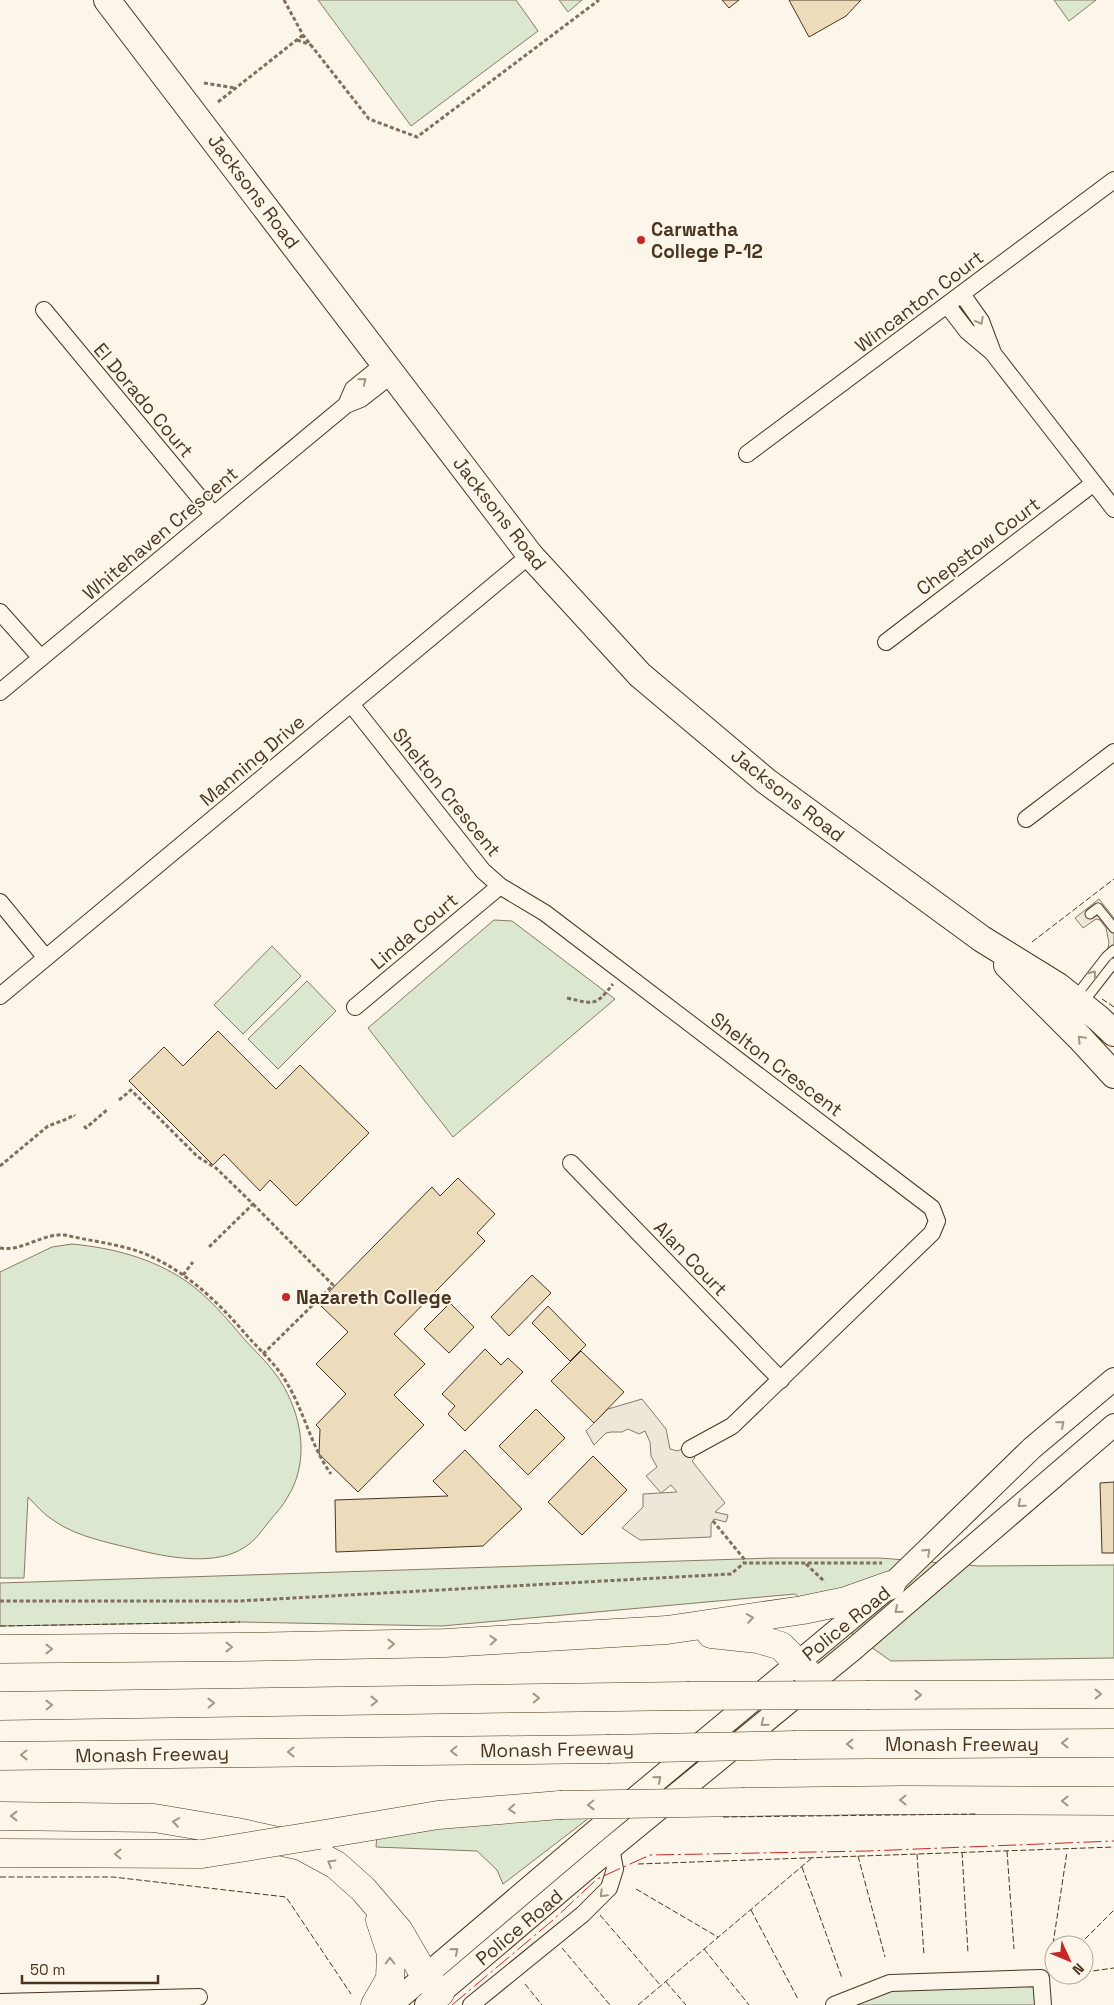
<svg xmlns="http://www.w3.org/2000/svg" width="1114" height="2005" font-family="'Space Grotesk',sans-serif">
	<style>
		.green { fill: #dce7d0; stroke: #887966 }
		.parking { fill: #ede7d9; stroke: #887966 }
		.building { fill: #ecdcbc; stroke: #4a3520 }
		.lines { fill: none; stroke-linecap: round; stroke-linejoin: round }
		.lane-casing { stroke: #4a3520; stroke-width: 11 }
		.street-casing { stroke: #4a3520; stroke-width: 18 }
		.secondary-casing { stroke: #4a3520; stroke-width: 24 }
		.primary-casing { stroke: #4a3520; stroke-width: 28 }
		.highway-casing { stroke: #4a3520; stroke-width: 29 }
		.path { stroke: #7f6f5c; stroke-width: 3; stroke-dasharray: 4 2.5; stroke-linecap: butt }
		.lane { stroke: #fbf6e9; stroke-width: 9 }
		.street { stroke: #fbf6e9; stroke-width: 16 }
		.secondary { stroke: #fbf6e9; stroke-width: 22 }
		.primary { stroke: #fbf6e9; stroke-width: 26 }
		.highway { stroke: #fbf6e9; stroke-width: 28 }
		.highway-bridge-casing { stroke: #4a3520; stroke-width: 29; stroke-linecap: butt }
		.highway-bridge { stroke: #fbf6e9; stroke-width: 28 }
		.fence { stroke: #4a3520; stroke-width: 1; stroke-dasharray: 6 2.5; stroke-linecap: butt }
		.power { stroke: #c62828; stroke-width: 1; stroke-dasharray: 18 4 2.5 4; stroke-linecap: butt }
		.oneway { stroke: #a29684 }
		.poi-dot { fill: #c62828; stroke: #fbf6e9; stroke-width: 2 }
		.labels { text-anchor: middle; stroke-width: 4; stroke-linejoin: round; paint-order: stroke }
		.street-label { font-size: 19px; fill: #4a3520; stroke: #fbf6e9 }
		.poi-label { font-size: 19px; font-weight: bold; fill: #4a3520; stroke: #fbf6e9; text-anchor: start }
	</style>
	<rect width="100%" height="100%" fill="#fbf6e9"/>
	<path class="green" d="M318,0h198l22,31 -127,95z
		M559,0h23l-14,12z
		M1054,0h42l-27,21z
		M494,920l18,1 103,78 -162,138 -85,-109z
		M272,946l29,30 -58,58 -29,-29z
		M307,981l29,30 -58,58 -30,-30z
		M72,1244c41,4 80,14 114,37 23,16 41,38 59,59 14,15 29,29 39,47 19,34 25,77 3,111 -4,8 -11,15 -16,21 -8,10 -15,21 -26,28 -28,19 -73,11 -103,4 -30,-8 -64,-13 -89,-31 -10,-6 -17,-15 -25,-23l-4,81h-24v-306l52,-25z
		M773,1558h107l99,8 135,-1v93l-223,3 -96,-67 -353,32 -202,-4 -240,4v-43z
		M525,1818h64l-86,66 -6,-14 -20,-19 -101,-4 1,-13z
		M1041,1978l2,27h-209l56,-22z"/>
	<path class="parking" d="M1099,899l15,19v52l-15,19 -15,-11 24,-30 1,-5 -3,-15 -6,-8 -4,-1 -13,9 -8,-10z
		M642,1399l24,30 4,20 8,2 8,-5 9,12 -3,3 33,42 -10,9 13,3 -2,7 -12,-3 -3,5v13l-71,3 -18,-12 21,-21v-13l34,-2 -6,-7 -10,8 -15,-17 11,-9 -6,-11 -1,-14 -5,-11 -6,3 -11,-5 -6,3h-11l-5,1 -12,12 -8,-14 22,-22z"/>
	<path class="building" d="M722,0h17l-10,8z
		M789,0h72l-15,16 -37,21z
		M218,1031l58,58 24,-24 69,68 -73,73 -26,-26 -10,11 -36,-37 -11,11 -84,-84 35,-34 19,19z
		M458,1178l37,36 -18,19 8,8 -91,93 31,30 -31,31 30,30 -66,67 -39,-38 1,-25 -4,-4 30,-31 -30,-30 32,-32 -30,-29 114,-116 8,9z
		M532,1275l19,18 -42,43 -18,-19z
		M450,1303l24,24 -25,26 -25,-24z
		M548,1306l38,39 -16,16 -38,-38z
		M485,1349l16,16 7,-7 15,14 -58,59 -17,-17 7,-8 -13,-12z
		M581,1351l43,41 -30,31 -43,-42z
		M536,1409l29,29 -37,37 -29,-29z
		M465,1450l57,59 -39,37 -147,6 -1,-52 113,-4 -15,-15z
		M593,1456l34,34 -45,45 -34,-33z
		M1114,1482v71h-12l-2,-70z"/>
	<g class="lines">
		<g class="lane-casing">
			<path id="lane" d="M1090,914l8,-6 16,20
				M1075,997l31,-40 8,-7
				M1082,1004l32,-41"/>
		</g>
		<g class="street-casing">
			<path id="street" d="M962,294l19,27 11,29
				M947,305l20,26 25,21 122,157
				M44,310l170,205
				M346,405l7,-16 32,-26
				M747,454l367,-274
				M0,612l41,46
				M886,642l208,-159
				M0,692l346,-287 15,-6 32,-25
				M351,704l132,167 17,15 45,27 387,295 5,13 -5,12 -200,193 -42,23
				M1026,819l88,-67
				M0,902l46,56
				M0,996l530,-441
				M355,1007l145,-121
				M571,1163l210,217
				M0,2002l199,-5
				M471,2005l112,-91 26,-26 6,-19 -4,-21
				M834,2005l56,-22 151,-5 2,27"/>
		</g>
		<g class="secondary-casing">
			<path id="secondary" d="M391,2005l200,-170 300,-250 141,-137 82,-69
				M426,2005l185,-157 245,-201 258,-222"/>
		</g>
		<g class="primary-casing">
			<path id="primary" d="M107,0l423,555 110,120 126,106 216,158 76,47 40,32 16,15
				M1007,965l73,73 34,37"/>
		</g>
		<g class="highway-casing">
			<path id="highway" d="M711,1634l47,5 23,7 34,35
				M0,1649l237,-2 208,-4 222,-13 136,-20 43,-9 45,-16
				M869,1695l245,-1
				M0,1706l687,-10
				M796,1745l318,-2
				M0,1756l607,-7
				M745,1802l159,-2 210,1
				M0,1816l154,2 83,14 64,14 35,19 27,24 36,42 26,45 15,17
				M319,1835l119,-20 122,-10
				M0,1853l202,1
				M375,2005l15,-26 1,-26 -11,-33"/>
		</g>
		<path class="path" d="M284,0l19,35 66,84 48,18 182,-137
			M297,40l14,5
			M204,83l31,5
			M218,102l85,-67
			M567,998c27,6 28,9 46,-14
			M119,1100l12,-10 67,67 18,11 37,36 -45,44
			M84,1126l2,2 22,-19
			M0,1166l48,-40 19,-7 7,-4 1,1
			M253,1204l80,81 -70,69
			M0,1248c22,4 42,-15 65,-13 25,6 54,9 78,18 44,18 76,50 106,85 13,14 30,30 39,47 17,29 23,61 43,89
			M183,1275l10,-13
			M713,1521l32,39 -1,3
			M806,1564l19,18
			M0,1601h239l492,-27 13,-11h138"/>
		<use href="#lane" class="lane"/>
		<use href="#street" class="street"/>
		<use href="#secondary" class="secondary"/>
		<use href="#primary" class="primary"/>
		<use href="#highway" class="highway"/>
		<g class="highway-bridge-casing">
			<path id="highway-bridge" d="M687,1696l182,-1
				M607,1749l189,-4
				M560,1805l185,-3
				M202,1854l117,-19"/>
		</g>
		<use href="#highway-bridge" class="highway-bridge"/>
		<path class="fence" d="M1032,942l82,-63
			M1102,999l12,8
			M0,1626l240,-4
			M723,1817l254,-3
			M1007,1851l7,98
			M962,1852l6,101
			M917,1854l7,101
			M858,1856l27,101
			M638,1864l476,-17
			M802,1867l40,111
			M0,1877h113l173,20 65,97
			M636,1889l82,48
			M751,1910l47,89
			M600,1915l61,71
			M1053,1944l14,-92
			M1079,1945l35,-35
			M562,1948l48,57
			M704,1949l45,56
			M1085,1972l29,-4
			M666,1982l20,23
			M525,1984l17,21
			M638,2005l175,-148"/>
		<path class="power" d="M452,2005l101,-85 44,-41 53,-24 218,-4 246,-10"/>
	</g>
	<defs><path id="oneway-chevron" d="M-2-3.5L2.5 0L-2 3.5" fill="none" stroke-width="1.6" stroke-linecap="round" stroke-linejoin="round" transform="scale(1.25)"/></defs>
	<g class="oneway">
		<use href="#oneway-chevron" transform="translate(980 321) rotate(62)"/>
		<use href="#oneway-chevron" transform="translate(363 381) rotate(-40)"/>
		<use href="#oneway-chevron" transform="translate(1093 974) rotate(-52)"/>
		<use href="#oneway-chevron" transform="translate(1081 1039) rotate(-134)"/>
		<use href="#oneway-chevron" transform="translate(1061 1424) rotate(-41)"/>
		<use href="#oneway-chevron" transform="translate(1021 1504) rotate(139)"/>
		<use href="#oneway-chevron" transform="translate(927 1552) rotate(-43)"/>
		<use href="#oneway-chevron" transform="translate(898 1610) rotate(139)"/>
		<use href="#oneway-chevron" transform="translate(750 1618) rotate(-9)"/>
		<use href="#oneway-chevron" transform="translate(493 1640) rotate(-3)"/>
		<use href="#oneway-chevron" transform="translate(391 1644) rotate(-1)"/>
		<use href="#oneway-chevron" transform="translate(229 1647)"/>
		<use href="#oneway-chevron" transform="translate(49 1649)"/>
		<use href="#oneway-chevron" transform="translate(1098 1694)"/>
		<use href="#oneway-chevron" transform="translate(918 1695)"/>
		<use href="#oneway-chevron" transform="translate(536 1698) rotate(-1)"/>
		<use href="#oneway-chevron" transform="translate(374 1701) rotate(-1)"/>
		<use href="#oneway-chevron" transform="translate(211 1703) rotate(-1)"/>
		<use href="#oneway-chevron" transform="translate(49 1705) rotate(-1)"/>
		<use href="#oneway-chevron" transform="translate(764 1723) rotate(141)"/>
		<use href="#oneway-chevron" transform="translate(1065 1743) rotate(180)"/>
		<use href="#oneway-chevron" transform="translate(850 1744) rotate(180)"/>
		<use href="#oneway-chevron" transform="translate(454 1751) rotate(179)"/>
		<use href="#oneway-chevron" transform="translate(291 1752) rotate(179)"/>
		<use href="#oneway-chevron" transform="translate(24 1755) rotate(179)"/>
		<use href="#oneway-chevron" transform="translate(658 1779) rotate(-40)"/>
		<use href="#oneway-chevron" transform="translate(903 1800) rotate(180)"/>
		<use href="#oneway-chevron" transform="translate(1065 1801) rotate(-180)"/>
		<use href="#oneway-chevron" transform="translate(591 1805) rotate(179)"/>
		<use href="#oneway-chevron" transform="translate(512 1809) rotate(176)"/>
		<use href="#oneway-chevron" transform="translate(14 1816) rotate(-180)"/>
		<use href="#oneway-chevron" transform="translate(176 1822) rotate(-171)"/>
		<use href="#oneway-chevron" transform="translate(118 1854) rotate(-179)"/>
		<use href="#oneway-chevron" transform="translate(331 1863) rotate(-149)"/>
		<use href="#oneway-chevron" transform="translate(603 1894) rotate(135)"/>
		<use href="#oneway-chevron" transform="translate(455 1951) rotate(-40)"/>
		<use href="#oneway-chevron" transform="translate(390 1961) rotate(-90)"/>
	</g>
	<g class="poi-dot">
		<circle cx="641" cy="240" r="5"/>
		<circle cx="286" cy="1297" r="5"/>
	</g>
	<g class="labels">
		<g class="street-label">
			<text transform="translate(254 191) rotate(53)" y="7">Jacksons Road</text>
			<text transform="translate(919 301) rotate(-37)" y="7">Wincanton Court</text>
			<text transform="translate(144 400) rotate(50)" y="7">El Dorado Court</text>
			<text transform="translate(500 513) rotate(52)" y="7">Jacksons Road</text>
			<text transform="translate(160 533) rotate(-40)" y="7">Whitehaven Crescent</text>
			<text transform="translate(978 546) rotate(-37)" y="7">Chepstow Court</text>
			<text transform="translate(252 760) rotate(-40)" y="7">Manning Drive</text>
			<text transform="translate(447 792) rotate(51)" y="7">Shelton Crescent</text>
			<text transform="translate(788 795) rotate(38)" y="7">Jacksons Road</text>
			<text transform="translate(414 931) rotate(-40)" y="7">Linda Court</text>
			<text transform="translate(777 1064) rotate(37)" y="7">Shelton Crescent</text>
			<text transform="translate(691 1258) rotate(46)" y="7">Alan Court</text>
			<text transform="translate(846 1623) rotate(-39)" y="7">Police Road</text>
			<text x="962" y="1751">Monash Freeway</text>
			<text transform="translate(557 1749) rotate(-1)" y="7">Monash Freeway</text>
			<text transform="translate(152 1754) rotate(-1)" y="7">Monash Freeway</text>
			<text transform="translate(519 1927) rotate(-40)" y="7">Police Road</text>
		</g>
		<g class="poi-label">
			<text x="651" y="236">Carwatha<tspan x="651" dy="22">College P-12</tspan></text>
			<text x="296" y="1304">Nazareth College</text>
		</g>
	</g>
	<g transform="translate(1069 1960) rotate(134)"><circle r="24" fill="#fbf6e9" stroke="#b4a999"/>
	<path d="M0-4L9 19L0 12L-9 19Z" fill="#c62828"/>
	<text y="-8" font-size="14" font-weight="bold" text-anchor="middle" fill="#4a3520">N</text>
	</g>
	<path d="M22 1975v8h136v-8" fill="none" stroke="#4a3520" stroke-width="2.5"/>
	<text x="30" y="1975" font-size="15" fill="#4a3520" stroke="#fbf6e9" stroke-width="4" paint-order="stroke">50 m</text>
</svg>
